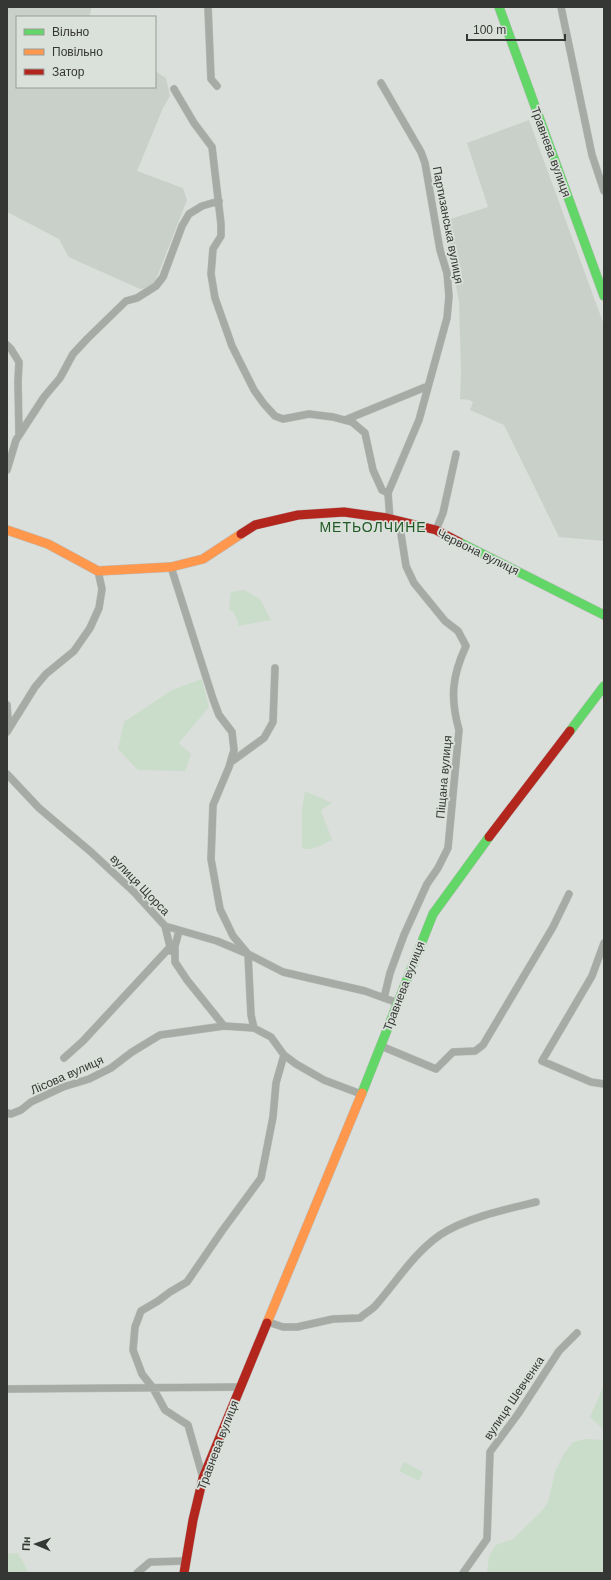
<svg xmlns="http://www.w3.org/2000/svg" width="611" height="1580" font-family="Helvetica,sans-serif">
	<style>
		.built { fill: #c9d0c9 }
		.green { fill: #cadcca }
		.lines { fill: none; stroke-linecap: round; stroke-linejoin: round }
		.street-casing { stroke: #bbbdbb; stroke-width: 8 }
		.fast-casing { stroke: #bbbdbb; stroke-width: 10 }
		.slow-casing { stroke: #bbbdbb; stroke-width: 10 }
		.jam-casing { stroke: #bbbdbb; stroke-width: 10 }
		.street { stroke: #a6aba6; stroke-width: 7 }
		.fast { stroke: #63d668; stroke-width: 9 }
		.slow { stroke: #ff974d; stroke-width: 9 }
		.jam { stroke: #b3261e; stroke-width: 9 }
		.labels { text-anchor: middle; stroke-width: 3.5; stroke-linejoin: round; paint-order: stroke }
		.street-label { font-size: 12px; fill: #353735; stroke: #dae0da }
		.quarter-label { font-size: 14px; letter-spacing: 1px; fill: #215926; stroke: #dae0da }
	</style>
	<rect width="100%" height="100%" fill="#dbdfdb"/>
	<path class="built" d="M7,7h85l-3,10h-72v70h138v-16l11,7 4,18 -7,12 -26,63 46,17 4,12 -32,82 -7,6 -8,1 -67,-30 -5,-3 -9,-17 -52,-27z
		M529,120l75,205v216l-45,-4 -55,-112 -34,-15 3,-8 -4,-2 -9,-1 1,-28 -2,-69 -15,-81 44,-14 -21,-64z"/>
	<path class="green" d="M244,590l16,9 11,21 -34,6 1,-4 -5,-11 -4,-2 2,-17z
		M202,679l7,28 -30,36 12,11 -6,17 -47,-1 -20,-21 6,-27 48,-32z
		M305,791l27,12 -11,7 11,30c-9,4 -20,12 -30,8v-38z
		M604,1385v45l-14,-13z
		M586,1439l18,1v130l-6,3h-111l2,-17 7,-11 17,-6 28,-27 7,-10 7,-30 8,-17 10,-13z
		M404,1462l19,10 -4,9 -20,-10z
		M18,1553l11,20h-22v-19z"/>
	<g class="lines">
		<g class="street-casing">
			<path id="street" d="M208,7l3,72 6,7
				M561,7l31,148 12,36
				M381,83l40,69 4,11 15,87 7,23 2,23 -2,22 -28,102 -31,73
				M174,89l20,34 18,24 9,77v12l-8,13 -2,25 4,24 17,48 22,44 10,14 11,12 8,3 26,-5 24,3 19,5 13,11 8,37 9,20 6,3 2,27
				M7,345l4,4 8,13 -1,19 1,54
				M345,420l83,-34
				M7,470l9,-30 28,-43 16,-19 13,-24 14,-15 39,-38 11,-3 19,-12 7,-9 19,-51 7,-12 13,-8 17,-5
				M436,530l7,-17 13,-59
				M171,567l42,132 6,16 13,17 2,18 -5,17 -16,38 -2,54 9,50 13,27 15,18 3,61 3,13 17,9 13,18 12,9 28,16 37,14
				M7,705l1,14 -1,10
				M7,732l28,-45 11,-13 28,-23 16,-23 9,-20 3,-19 -4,-18
				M231,762l33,-24 9,-16 2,-54
				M7,774l32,34 52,44 43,40 31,34 52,15 31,13 35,18 82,19 33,12
				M165,926l6,25
				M179,931l-4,15v16l12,18 37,46 30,2
				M604,943l-12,33 -50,85 49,21 13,2
				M384,998l6,-25 14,-38 23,-51 11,-16 10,-20 11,-118c-9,-32 -7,-54 7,-84l-8,-15 -13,-10 -31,-38 -8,-17 -7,-45
				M381,1046l55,23 17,-17 22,-1 8,-6 70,-118 16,-33
				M64,1058l19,-17 88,-95
				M7,1113l4,1 10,-4 10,-8 32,-15 26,-8 22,-11 21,-16 28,-17 64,-9
				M268,1322l15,5h14l36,-8 27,-1c5,-5 12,-8 16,-13 21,-24 38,-52 64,-70 25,-17 67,-26 96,-33
				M7,1389l233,-2
				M203,1478l-15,-53 -23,-15 -12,-22 -11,-14 -9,-24 2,-23 6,-16 17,-10 12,-9 17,-10 35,-51 39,-53 12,-61 3,-34 8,-28
				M137,1573l13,-11 35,-1
				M463,1573l24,-34 3,-87 28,-38 41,-63 18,-18"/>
		</g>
		<g class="fast-casing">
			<path id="fast" d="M499,7l105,289
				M459,542l145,73
				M570,731l34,-45
				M362,1093l71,-179 56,-77"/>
		</g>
		<g class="slow-casing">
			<path id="slow" d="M7,530l41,14 50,27 73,-4 32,-8 38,-25
				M267,1323l95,-230"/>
		</g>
		<g class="jam-casing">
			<path id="jam" d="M241,534l14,-9 43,-10 46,-3 43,6 49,12 23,12
				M489,837l81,-106
				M184,1573l9,-53 10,-42 64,-155"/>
		</g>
		<use href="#street" class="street"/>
		<use href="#fast" class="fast"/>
		<use href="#slow" class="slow"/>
		<use href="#jam" class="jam"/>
	</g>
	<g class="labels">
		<g class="street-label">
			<text transform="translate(551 152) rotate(70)" y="4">Травнева вулиця</text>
			<text transform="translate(448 225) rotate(79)" y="4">Партизанська вулиця</text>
			<text transform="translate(478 552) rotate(26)" y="4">Червона вулиця</text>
			<text transform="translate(444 777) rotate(-85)" y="4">Піщана вулиця</text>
			<text transform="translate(140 885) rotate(46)" y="4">вулиця Щорса</text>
			<text transform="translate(404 986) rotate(-69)" y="4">Травнева вулиця</text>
			<text transform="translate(67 1075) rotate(-24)" y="4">Лісова вулиця</text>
			<text transform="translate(514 1398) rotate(-56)" y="4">вулиця Шевченка</text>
			<text transform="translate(218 1445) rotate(-69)" y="4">Травнева вулиця</text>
		</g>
		<g class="quarter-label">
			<text x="373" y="532">МЕТЬОЛЧИНЕ</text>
		</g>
	</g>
	<rect width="611" height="1580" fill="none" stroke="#353735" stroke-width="16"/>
	<rect x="16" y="16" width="140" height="72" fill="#dae0da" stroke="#989c98"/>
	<rect x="24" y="29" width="20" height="6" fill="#63d668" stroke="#989c98"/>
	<text x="52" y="36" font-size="12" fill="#353735">Вільно</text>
	<rect x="24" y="49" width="20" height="6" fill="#ff974d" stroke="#989c98"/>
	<text x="52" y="56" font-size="12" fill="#353735">Повільно</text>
	<rect x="24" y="69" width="20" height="6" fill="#b3261e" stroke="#989c98"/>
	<text x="52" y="76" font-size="12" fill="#353735">Затор</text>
	<g transform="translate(36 1544) rotate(272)" stroke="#dae0da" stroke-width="3" paint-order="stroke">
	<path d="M0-3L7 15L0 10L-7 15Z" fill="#353735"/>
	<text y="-6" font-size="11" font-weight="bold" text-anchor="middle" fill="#353735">Пн</text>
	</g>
	<path d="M467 34v6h98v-6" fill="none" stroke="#353735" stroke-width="2"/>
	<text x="473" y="34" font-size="12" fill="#353735" stroke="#dae0da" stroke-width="3" paint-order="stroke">100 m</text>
</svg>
